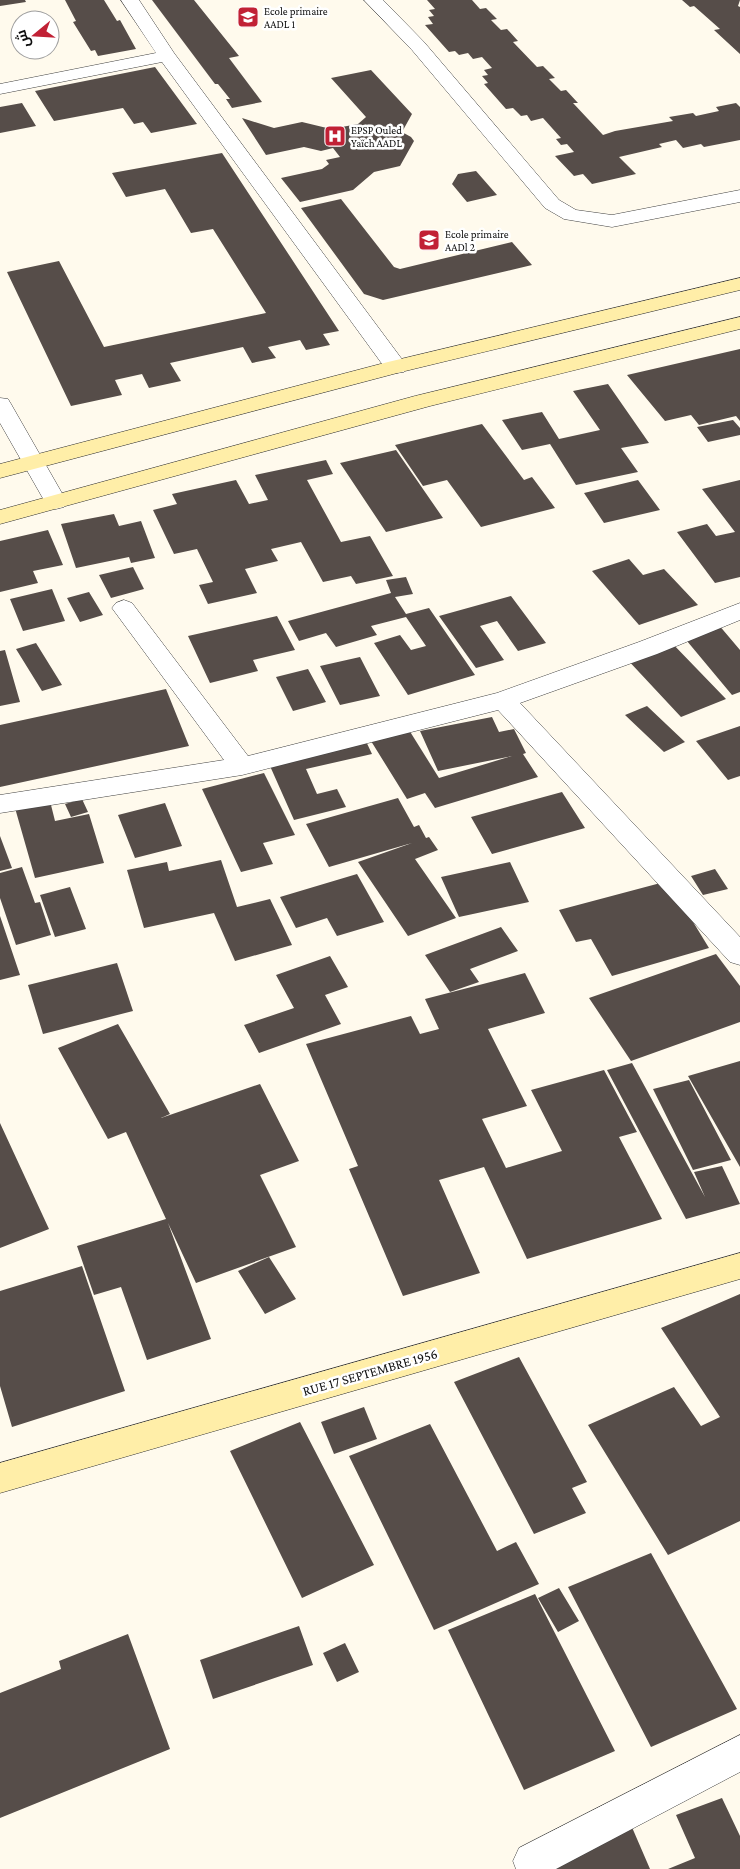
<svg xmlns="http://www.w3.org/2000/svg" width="740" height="1869" font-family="'Crimson Pro',Cairo,serif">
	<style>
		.building { fill: #564d49 }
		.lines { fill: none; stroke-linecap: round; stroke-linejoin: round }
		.street-casing { stroke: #404040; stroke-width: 1 }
		.secondary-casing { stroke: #2f2f2f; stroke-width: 1 }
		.street { fill: #fff; fill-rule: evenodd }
		.secondary { fill: #ffeea8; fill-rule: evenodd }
		.labels { text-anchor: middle; stroke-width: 5; stroke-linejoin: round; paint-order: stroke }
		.far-poi-label { font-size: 11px; fill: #0d0d0d; stroke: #fff; text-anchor: start }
		.street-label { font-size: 14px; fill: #0d0d0d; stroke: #fff }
	</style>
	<rect width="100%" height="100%" fill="#fffaed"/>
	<path class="building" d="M0,0h25l1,2 -26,4z
		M65,0h39l13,21 3,-1 16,29 -38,7 -3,-6 -4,1 -18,-29 3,-1z
		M152,0h42l45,56 -10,2 33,44 -30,6 -6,-9h4l-12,-15h-3z
		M427,0h45l8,9 6,-1 11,11 -6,1 10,10 6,-1 11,12 -5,1 24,25 6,-1 12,12 -6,1 12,12 5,-1 12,13h-5l30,32 12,-4 58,-10 -4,-4 24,-4 3,3 23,-5 -3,-4 20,-4 4,4v33l-36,7 -3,-3 -18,4 -7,-8 -17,4 3,3 -43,10 17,17 -44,10 -9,-10 -9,2 -19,-20 19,-4 -7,-8 -6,1 -5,-6 5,-1 -18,-20 -12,3 -4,-6 -6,1 -8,-8 -7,1 -22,-25 4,-1 -6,-7 6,-1 -4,-5 8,-2 -10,-11 -9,2 -5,-6 -9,2 -4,-4 -6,1 -24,-27 8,-1 -5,-7 6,-1 -5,-6 6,-1z
		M682,0h58l-2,6 2,1v47l-26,-24 6,-1 -26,-23 -4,1z
		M155,67l42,57 -46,9 -8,-11 -9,2 -11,-16 -69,13 -19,-30z
		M371,70l41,44 -10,18 9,5 3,4 -14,25 -26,6 -21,18 -53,12 -19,-24 41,-9 7,-5 -3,-4 14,-3 -7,-9 -12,3 -17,-4 -38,8 -24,-37 32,10 28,-6 29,7 27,-5 8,-7 -35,-39z
		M22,103l14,23 -36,7v-26z
		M222,153l117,178 -16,3 7,11 -24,5 -6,-10 -32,7 8,11 -24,5 -9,-16 -73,16 11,18 -32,7 -7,-14 -27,6 7,15 -51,11 -64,-134 52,-11 45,86 162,-34 -53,-84 -22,4 -26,-44 -39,8 -14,-24z
		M476,171l21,24 -30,7 -15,-18 6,-10z
		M341,199l53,68 6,2 112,-27 20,23 -149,35 -19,-6 -63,-86z
		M740,349v72l-4,-5 -37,9 -8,-10 -26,6 -38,-46z
		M608,384l41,59 -28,5 17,24 -62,13 -26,-41 -28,6 -20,-30 40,-8 17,27 41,-9 -27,-39z
		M733,420l7,8v7l-32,7 -11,-15z
		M482,424l42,56 8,-3 23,31 -74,19 -34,-47 -24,6 -28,-41z
		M396,450l47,68 -57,14 -46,-69z
		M326,460l7,14 -26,6 34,62 29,-6 23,40 -37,8 -5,-8 -28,6 -22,-40 -30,7 7,12 -33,8 12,24 -49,11 -9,-19 14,-3 -16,-33 -23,5 -21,-44 24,-6 -5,-10 64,-14 13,24 19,-4 -13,-25z
		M638,480l22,30 -56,13 -20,-30z
		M740,480v97l-25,6 -38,-51 30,-8 9,12 19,-4 -33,-43z
		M114,514l5,12 22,-5 14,37 -24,5 -2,-6 -53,11 -15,-44z
		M48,530l15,35 -30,6 5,12 -38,9v-51z
		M629,559l14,16 21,-6 34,36 -59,20 -47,-54z
		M133,567l11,22 -33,9 -12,-23z
		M406,577l7,17 -18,3 11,17 23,-6 46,67 -67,20 -34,-52 26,-8 11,15 15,-4 -20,-29 -35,9 6,9 -41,12 -10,-14 -27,8 -11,-20 103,-28 -5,-13z
		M52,589l13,32 -42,10 -13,-32z
		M89,592l14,23 -23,7 -13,-24z
		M511,596l35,47 -28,8 -21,-30 -17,5 24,34 -28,8 -37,-52z
		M277,616l18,34 -42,10 5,11 -48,12 -22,-47z
		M718,624l22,26v42l-8,3 -50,-60z
		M669,640l57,59 -45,18 -56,-60z
		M36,643l26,42 -20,6 -26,-42z
		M5,650l15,52 -20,4v-55z
		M360,657l20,39 -40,9 -20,-39z
		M308,669l18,33 -33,9 -17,-34z
		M166,689l23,57 -189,41v-62z
		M647,706l38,36 -21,10 -39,-37z
		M492,717l7,15 15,-3 12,24 -3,1 15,23 -103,31 -10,-15 -18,6 -36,-58 38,-11 30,48 73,-22 -74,15 -18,-40z
		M740,726v50l-12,4 -32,-39z
		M363,735l9,19 -66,15 11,25 20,-5 9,18 -52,13 -28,-63z
		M264,773l31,62 -32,8 10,21 -32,8 -39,-83z
		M562,792l23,36 -93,26 -21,-37z
		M398,798l16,29 5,-2 7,13 3,-1 9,13 -23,9 41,59 -48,18 -50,-74 54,-19 -83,24 -23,-43z
		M82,799l6,13 -17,5 -6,-13z
		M50,801l5,20 34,-7 15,49 -69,15 -20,-70z
		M165,803l17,43 -47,12 -17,-43z
		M0,836l12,32 -12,3z
		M221,860l16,47 33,-8 22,46 -57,16 -21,-48 -70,15 -17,-58 40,-8 2,9z
		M510,862l19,40 -70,15 -18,-40z
		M22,867l13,36 5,-1 11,33 -35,10 -16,-47v-25z
		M715,869l13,20 -25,6 -12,-19z
		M357,874l27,48 -47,14 -10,-18 -31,10 -16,-31z
		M668,881l41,67 -97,28 -21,-37 -15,3 -17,-32z
		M70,887l16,42 -31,8 -15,-42z
		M0,916l20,59 -20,5z
		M501,927l17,24 -48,18 9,13 -29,10 -25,-37z
		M716,954l24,32v36l-109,39 -42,-63z
		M330,956l18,31 -23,8 16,29 -82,29 -15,-28 50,-17 -18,-33z
		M117,963l16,48 -90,23 -15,-49z
		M525,973l20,40 -57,16 39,77 -45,13 24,49 56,-17 -31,-61 73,-20 33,62 -18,5 43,82 -135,40 -43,-92 -45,13 41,93 -77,23 -54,-127 9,-3 -52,-122 105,-28 9,18 19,-5 -14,-30z
		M118,1024l52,90 -9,4 99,-34 39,77 -39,14 36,72 -100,36 -28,-60 43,116 -64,21 -26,-73 -27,8 -17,-49 89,-27 -40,-87 -18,7 -50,-91z
		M740,1061v106l-52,-91z
		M632,1063l73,134 -11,-25 28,-6 18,38 -54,15 -79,-149z
		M689,1080l42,80 -38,10 -40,-81z
		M0,1123l49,106 -49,19z
		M269,1257l27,42 -31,15 -27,-43z
		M82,1266l43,125 -113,36 -12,-41v-95z
		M740,1294v227l-72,34 -80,-130 86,-38 27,39 19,-9 -59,-89z
		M519,1357l68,125 -15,6 14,25 -52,21 -80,-152z
		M364,1407l13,32 -43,15 -13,-32z
		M300,1422l74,143 -72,33 -72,-147z
		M430,1424l67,127 19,-9 23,42 -105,46 -85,-174z
		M651,1553l86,156 -86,38 -83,-160z
		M559,1588l20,33 -21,11 -20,-34z
		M535,1594l80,157 -91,39 -76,-160z
		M299,1626l14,39 -100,34 -13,-39z
		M128,1634l42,115 -170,69v-125l61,-24 -2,-8z
		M345,1643l14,29 -22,10 -14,-29z
		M722,1798l18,38v33h-72l27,-11 -19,-43z
		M631,1825l19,44h-94l-6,-15z"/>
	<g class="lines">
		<g class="street-casing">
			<path id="street" d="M121,0h18l35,53 230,309 3,5 -3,5 -8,1 -8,-1 -226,-310 -162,32v-10l156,-31z
				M364,0h19l41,42 135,158 17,10 36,5 128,-25v12l-128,25 -48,-8 -19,-11 -133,-158z
				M0,398l8,1 3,5 56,98 -3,5 -8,2 -8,-2 -3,-5 -45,-79z
				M124,600l8,3 116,153 249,-63 142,-51 101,-39v17l-83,34 -137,49 220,234v28l-10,-3 -232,-252 -256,65 -242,38v-18l224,-35 -112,-152 4,-5z
				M740,1735v37l-184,97h-40l-3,-8 6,-13z"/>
		</g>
		<g class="secondary-casing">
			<path id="secondary" d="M740,278v12l-339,82 -401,106v-14l388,-102z
				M740,317v12l-310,77 -430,118v-14l415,-114z
				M740,1253v26l-740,214v-30z"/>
		</g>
		<use href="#street" class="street"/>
		<use href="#secondary" class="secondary"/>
	</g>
	<defs>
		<g id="school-square" transform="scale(1.125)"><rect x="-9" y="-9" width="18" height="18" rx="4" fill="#c12135" stroke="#fff"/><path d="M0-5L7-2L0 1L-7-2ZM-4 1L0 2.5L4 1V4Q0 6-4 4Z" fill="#fff"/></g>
		<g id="hospital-square" transform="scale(1.125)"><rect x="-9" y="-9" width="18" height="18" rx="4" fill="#c12135" stroke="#fff"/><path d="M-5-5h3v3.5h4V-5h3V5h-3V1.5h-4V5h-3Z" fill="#fff"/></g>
	</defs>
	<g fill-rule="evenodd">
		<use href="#school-square" x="248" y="17"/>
		<use href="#hospital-square" x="335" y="136"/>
		<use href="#school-square" x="429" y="240"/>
	</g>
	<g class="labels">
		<g class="far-poi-label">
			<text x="264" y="15">Ecole primaire<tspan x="264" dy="13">AADL 1</tspan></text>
			<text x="351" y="134">EPSP Ouled<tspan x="351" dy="13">Yaïch AADL</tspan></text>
			<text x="445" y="238">Ecole primaire<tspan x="445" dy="13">AADl 2</tspan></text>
		</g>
		<g class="street-label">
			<text transform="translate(370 1372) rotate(-16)" y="5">RUE 17 SEPTEMBRE 1956</text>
		</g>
	</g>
	<g transform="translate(35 35) rotate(252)"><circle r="24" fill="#ffffff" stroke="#9e9e9e"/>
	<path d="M0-4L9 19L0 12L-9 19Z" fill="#c12135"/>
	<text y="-8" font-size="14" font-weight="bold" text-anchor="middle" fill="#0d0d0d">ش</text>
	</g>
</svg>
